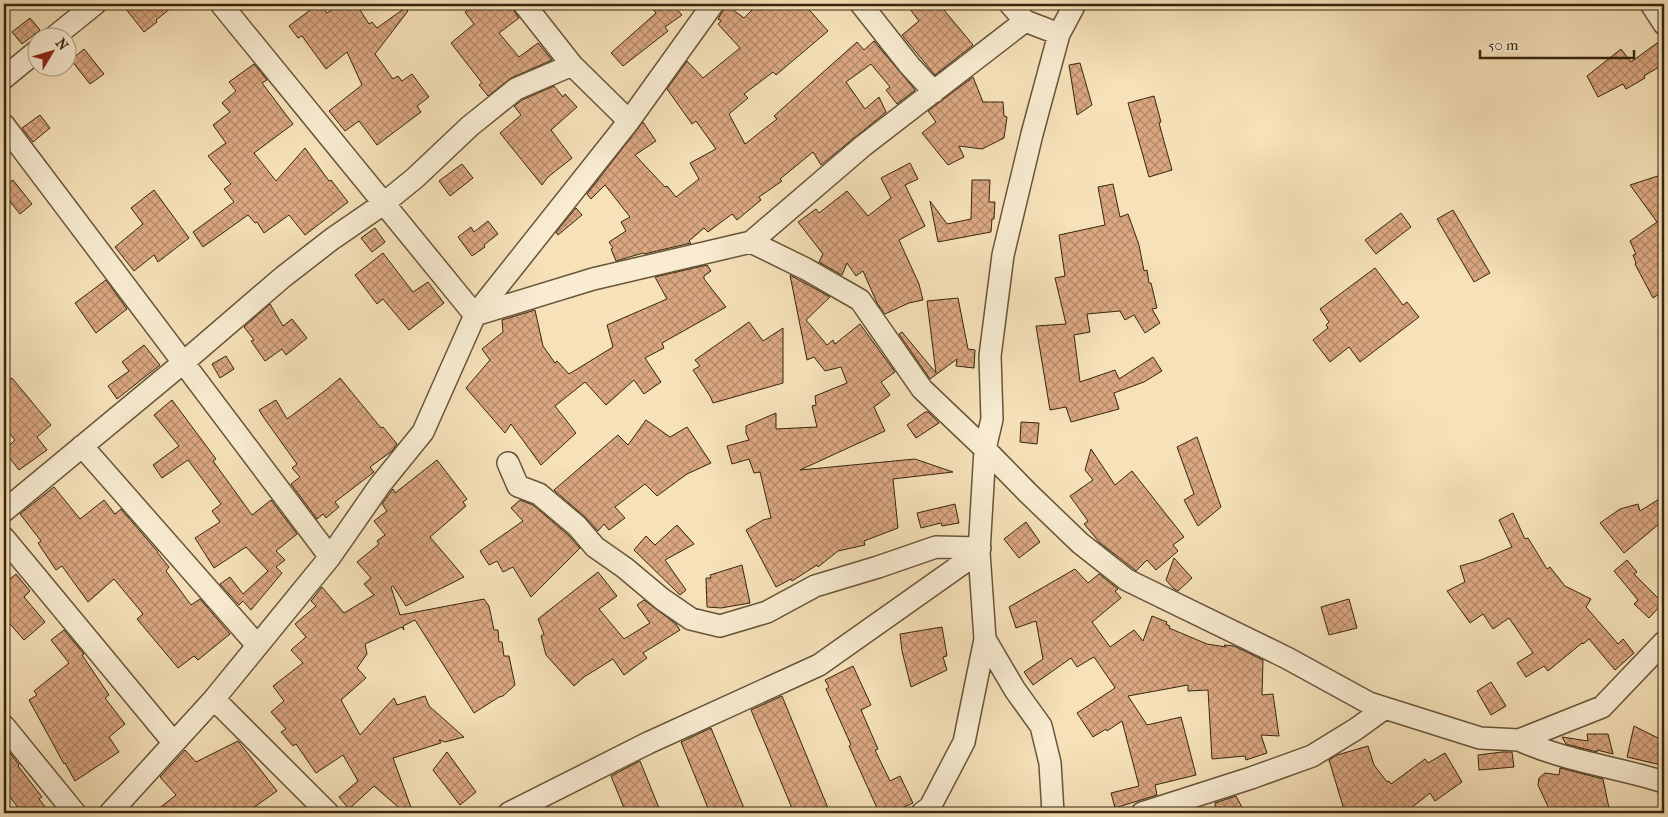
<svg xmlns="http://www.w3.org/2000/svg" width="1668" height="817" font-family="'IM FELL French Canon',serif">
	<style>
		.building { fill: url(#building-cross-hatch); stroke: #37260e }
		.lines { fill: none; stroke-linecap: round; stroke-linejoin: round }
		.minor-casing { stroke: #675539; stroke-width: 24 }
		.minor { stroke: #f9ecd2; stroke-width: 21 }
	</style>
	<defs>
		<pattern id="building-cross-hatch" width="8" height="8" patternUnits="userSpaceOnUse" patternTransform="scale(1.25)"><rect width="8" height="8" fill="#dba781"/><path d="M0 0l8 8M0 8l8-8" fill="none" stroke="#b28868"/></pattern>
	</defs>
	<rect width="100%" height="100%" fill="#f6e1b9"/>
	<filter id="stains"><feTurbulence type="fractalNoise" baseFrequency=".004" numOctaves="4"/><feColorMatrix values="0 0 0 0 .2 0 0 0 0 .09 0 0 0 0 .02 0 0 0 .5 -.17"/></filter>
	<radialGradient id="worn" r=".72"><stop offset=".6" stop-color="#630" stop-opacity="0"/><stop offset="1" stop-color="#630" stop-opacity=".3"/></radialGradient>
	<path class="building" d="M122,4h54l-20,16 1,2 -13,10z
		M318,4h2l7,9 14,-9h15l13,20 3,-2 5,6 28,-20 3,3 -33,43 18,25 5,-3 4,5 10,-7 17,23 -12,9 4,6 -44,33 -18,-24 -14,10 -16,-20 33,-26 -15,-33 -21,17 -24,-33 -4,2 -9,-12z
		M474,4h38l2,7 5,7 -20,15 20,24 19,-14 14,17 -41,18 -23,18 -9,-11 3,-2 -31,-40 23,-19 -9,-12z
		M662,4h10l10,11 -17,12 3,4 -45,35 -12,-13 45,-40 -2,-2z
		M725,4l19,14 14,-14h46l24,27 -52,44 -3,-3 -29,22 4,4 -19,16 16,30 32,-25 -3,-3 83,-74 7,8 10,-9 41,49 -18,14 -11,-14 4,-3 -19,-23 -25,18 19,27 14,-12 7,15 -65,53 -8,-13 -33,27 2,2 -23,16 2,3 -24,20 -5,-6 -24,18 -4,-4 -15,13 2,2 -47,11 -1,-1 -27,8 -5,-12 2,-1 -4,-6 17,-11 -5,-9 9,-5 -25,-32 -14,14 -4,-5 56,-72 13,19 -21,14 30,32 2,-1 9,11 23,-18 -9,-16 26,-14 -20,-28 -4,3 -25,-35 20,-28 16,17 37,-30 -22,-24 3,-3 -3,-2 5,-8z
		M906,4h33l34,41 -38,30 -33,-40 17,-14z
		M30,18l10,12 -18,14 -10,-12z
		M1664,38v26l-20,12 1,2 -19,11 -3,-5 -25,13 -11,-21 34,-27 10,13z
		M84,49l20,25 -14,10 -19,-24z
		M1080,63l12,42 -15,10 -8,-50z
		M254,64l13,16 -5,3 31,41 -39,29 22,28 29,-33 24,33 2,-1 17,22 -43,33 -16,-20 -25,18 -7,-11 -2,1 -7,-8 -45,32 -10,-15 41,-30 -10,-13 7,-5 -23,-28 18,-13 -13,-18 17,-13 -8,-9 14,-12 -7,-9z
		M973,77l10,25h20l1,14 3,1 -3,21 -22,11 -23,-3 5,11 -16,8 -26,-32 14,-11 -8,-11z
		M554,86l9,11 2,-3 12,13 -26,23 21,28 -24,19 -6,8 -42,-52 21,-18 -7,-9 8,-6z
		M1154,96l7,26 -2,1 13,47 -23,7 -21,-74z
		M40,115l10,13 -17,14 -11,-14z
		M910,163l8,16 -13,6 20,41 -26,14 20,44 4,16 -14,3 -24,11 -8,-11 -14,-32 -7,5 -9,-13 -5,12 -23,-13 4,-8 -25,-32 18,-13 3,4 28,-22 21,25 23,-18 -10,-20z
		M462,164l11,14 -23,18 -11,-15z
		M1664,174v117l-11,7 -18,-34 1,-1 -3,-8 3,-1 -6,-13 27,-19 -27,-37z
		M13,180l19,24 -12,10 -16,-20v-7z
		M972,180h18l-1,22h6l-1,17h-2l-1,13 -53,10 -8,-41 17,23 24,-5z
		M1113,184l7,33 8,-3 11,31 5,26 3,-1 2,13h2l6,25 -5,1 8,14 -15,10 -11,-18 -9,5 -5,-9 -33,3 3,18 -16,3 6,47 35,-12 4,9 34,-22 9,14 -18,11 -30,11 5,16 -48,13 -5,-15 -16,3 -14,-84 30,-2 -11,-46 10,-2 -6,-41 46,-10 -7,-38z
		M154,190l35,48 -31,24 -4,-7 -20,16 -19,-24 28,-23 -12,-16z
		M576,208l6,7 -24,20 -2,-3z
		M1453,210l37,63 -16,9 -37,-63z
		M1401,213l10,14 -35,27 -11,-14z
		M488,221l10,13 -14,11 1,2 -13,9 -14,-19 13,-10 3,5z
		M375,228l10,14 -13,10 -11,-14z
		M383,253l30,39 15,-10 16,21 -35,27 -26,-31 -6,5 -22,-29z
		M707,265l4,6 -7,5v3l22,28 -64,36 2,5 -19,10 16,24 -17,12 -10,-14 -28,25 -21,-23 -30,24 21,27 -35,32 -30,-41 -6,9 -39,-45 24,-28 -8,-11 21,-17 -1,-12 33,-10 8,36 12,17 2,-2 12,13 44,-27 -6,-22 60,-26 -12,-22z
		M1375,268l28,37 4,-3 12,15 -59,45 -11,-15 -19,15 -17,-22 15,-12 -2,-3 3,-3 -9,-13z
		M790,275l40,22 -24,23 21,25 6,-5 2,4 25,-20 35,48 -14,10 9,13 -16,12 11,24 -85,39 115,-11 38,13 -60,7 5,49 -34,13 1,4 -27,6 -20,16 -1,-2 -25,16 -1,-2 -15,8 -30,-57 17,-10 8,-2 -11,-46 -6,1 -5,-14 -17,5 -5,-18 22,-6 -3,-7v-7l30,-13v16l41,-2 -5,-21 4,-1 -1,-9 32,-13 -6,-16 -16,4 -11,-14 -7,3z
		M106,280l21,29 -31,24 -21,-30z
		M958,298l10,51 7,1 -1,18 -18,-2 1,-7 -27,20 -31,-45 3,-2 34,41 -9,-72z
		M270,304l13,22 9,-7 15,19 -21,17 -4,-6 -17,12 -14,-20 3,-1 -10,-13z
		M749,322l14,19 20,-13v55l-70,20 -3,-7 -17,-26 7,-4 -5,-6z
		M144,345l16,20 -43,34 -9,-13 21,-15 -7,-9z
		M226,356l8,13 -14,9 -8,-14z
		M12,378l39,47 -14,12 10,13 -28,20 -15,-19 11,-11 -11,-13v-42z
		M340,378l41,50 2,-1 14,17 -5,7 -22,16 4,5 -39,30 4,5 -13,11 -3,-4 -6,5 -26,-35 9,-7 -8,-9 5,-4 -33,-46 -5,-8 17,-10 11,19 39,-29z
		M172,400l44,59 -3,2 39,54 19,-15 26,34 -21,17 9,9 -9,7 6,6 -31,37 -8,-9 -4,4 -19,-21 10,-7 13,17 25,-23 -22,-24 -32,21 -19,-30 25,-16 -8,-11 9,-7 -33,-44 -26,18 -9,-13 26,-19 -25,-31z
		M925,412h3l11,11 -23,15 -9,-13z
		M646,420l24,17 17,-10 24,36 -24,11 -30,22 -12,-12 -30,23 10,11 -16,12 -5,-6 -6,7 -13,-14 -31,-27 64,-55 10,10z
		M1021,422l18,1 -2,21 -17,-2z
		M1197,437l24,70 -23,19 -14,-26 10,-6 -17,-47z
		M1091,449l24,36 17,-14 52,66 -11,8 5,6 -22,19 -9,-10 -11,11 -2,-2 -34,-26 -16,-19 4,-3 -18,-25 23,-16 -8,-10z
		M437,460l30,39 -4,3 3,4 -36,31 34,40 -58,29 -13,-20 -2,1 9,28 84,-16 5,7 5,24h4l1,12h3l2,14h5l6,29 -12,11 -4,1 -25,16 -59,-93 -12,6 1,4 -2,-3 -37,17 2,10 -10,14 9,10 -25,22 19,35 34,-37 3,7 28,-9 4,10 35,31 -19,5 -6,-2 2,3 -48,15 20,55h-8l-31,-27 -25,23 -10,-12 19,-16 -15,-26 -27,18 -20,-29 -3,2 -12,-14 5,-3 -15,-17 13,-11 -11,-15 30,-23 -12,-13 15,-13 -11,-13 21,-18 -5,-5 11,-14 22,26 30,-18 -10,-11 7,-6 -14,-16 22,-18 -2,-3 8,-6 -11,-14 13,-10 -5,-7 11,-15 2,4z
		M54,487l26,32 24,-19 11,14 6,-5 37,43h-1l12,15 -3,4 25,34 9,-6 30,35 -32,26 -4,-4 -16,12 -41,-49 6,-5 -29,-35 -26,23 -26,-36 -6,4 -18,-27 3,-2 -21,-27z
		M1664,496v24l-40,33 -24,-30 20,-14 18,-5 2,7z
		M520,500l13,5 35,30 12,13 -49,49 -18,-30 -10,5 -6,-11 -8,4 -9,-14 43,-30 -12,-13z
		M955,504l4,19 -17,3 -1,-3 -20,5 -4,-15z
		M1513,513l12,26 3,-1 19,31 3,-2 15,19 26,13 -5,8 32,37 5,-5 11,14 -19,17 -26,-31 -6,5 -1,-1 -34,28 -4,-5 -18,11 -9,-14 16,-10 -24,-35 -16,11 -10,-15 -13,9 -23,-32 18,-9 -5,-16 21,-6 31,-13 -13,-27z
		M1026,522l14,20 -21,16 -15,-19z
		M677,525l17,19 -29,16 21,30 -6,5 -46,-45 12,-14 9,9z
		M1174,558l18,20 -14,13 -5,-3 -7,-8z
		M1627,560l10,12 -3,2 29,29 -14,15 -15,-14 4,-4 -24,-29z
		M742,565l8,38 -29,5 -14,-1 -1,-29h5l-1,-3z
		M1075,569l13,14 11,-9 19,15 -3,2 6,7 -29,24 18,25 24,-17 9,11 9,-25 15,6 -1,2 4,2 -1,2 38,16 19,3 -2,-2 10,1 29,14 -1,35 11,-1 6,42 -18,-1 6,18 -21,7 -1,-4 -33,3 -4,-69 -20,1v-6l-60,11 19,29 34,-8 15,58 -41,10 2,10 -42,13 -4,-15 28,-7 -17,-65 -15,10 -1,-2 -13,8 -16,-24 38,-25 -1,-2 -20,-29 -17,10 -6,-9 -38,27 -9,-13 19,-13 -7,-38 -20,7 -7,-21z
		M598,572l19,24 -18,13 25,30 26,-16 -13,-18 7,-5 32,24 4,6 -37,23 4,5 -23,17 -11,-16 -29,18 -10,9 -28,-31 -5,-19 3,-2 -6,-15z
		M16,574l14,17 -6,6 21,25 -21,18 -20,-23v-33z
		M1349,599l8,29 -28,7 -8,-28z
		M942,627l5,29 -4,1 4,13 -36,17 -9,-36 -2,-17z
		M64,630l20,24 -2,1 27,40 -4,3 20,26 -16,13 10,15 -44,29 -10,-18 -1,1 -35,-64 8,-5 -3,-4 35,-28 -18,-23z
		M853,666l18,39 -10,5 17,39 -3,1 15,31 10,-5 13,27 -22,10h-10l-4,-5 -28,-62 2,-1 -25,-56 3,-2 -4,-7z
		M1491,682l15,24 -15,9 -14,-24z
		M782,696l48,117h-36l-43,-103z
		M1634,726l30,15 -3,24 -34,-8z
		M711,728l35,85h-36l-29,-71z
		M1587,734h21l5,20 -16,-4v2l-31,-8 -4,-7 26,4z
		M238,741l39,50 -31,22h-93l23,-18 -16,-18 25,-27 11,12z
		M4,745l15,20 -1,1 24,31 -3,2 11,14h-28l-18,-24z
		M1368,746l6,19 13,17 2,-1 2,3 34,-25 3,4 17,-10 17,29 -27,19 -5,-8 -25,20h-60l-16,-53 8,-5z
		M447,752l29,40 -16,13 -27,-35z
		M1502,752h10l2,15 -35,3 -1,-15z
		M640,761l21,52h-35l-15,-37z
		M1560,768l43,11 7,34h-59l-13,-28 1,-7 6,-5 14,2z
		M1236,796l9,17h-29l-1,-10z"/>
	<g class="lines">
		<g class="minor-casing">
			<path id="minor" d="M221,4l254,311 118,-36 158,-37
				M524,4l48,61 57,56
				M861,4l49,62 24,26
				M1010,4l15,17 34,13
				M1651,4l13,20
				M1025,21l-162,125 -112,96 55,27 54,31 62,89 63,60 43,44 52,50 47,37 160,78 82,45 111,35 39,2 83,-33 62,-65
				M53,38l42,-34
				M4,78l34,-28
				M4,125l326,432
				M82,446l175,199
				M508,463l10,23 21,8 38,32 18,21 30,21 37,31 29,20 29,7 47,-14 48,-26 63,-19 58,-20 44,1
				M4,511l180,-149 99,-85 49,-38 51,-35 32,-26 55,-52 46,-37 56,-24
				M4,538l170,205
				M214,699l114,114
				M4,726l71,87
				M1519,740c46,21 97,27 145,42
				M110,813l104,-114 116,-142 50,-72 43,-53 52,-117 154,-194 84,-117
				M509,813l139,-70 171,-78 160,-113
				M922,813l8,-6 34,-65 21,-103
				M1053,813l-3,-50 -9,-37 -26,-36 -30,-51 -6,-87 6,-103 7,-30 -2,-63 13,-101 29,-121 27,-100 16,-30
				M1142,813l109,-35 61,-22 44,-27 29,-21"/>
		</g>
		<use href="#minor" class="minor"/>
	</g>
	<rect width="1668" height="817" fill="none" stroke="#f6e1b9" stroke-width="20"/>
	<rect x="5" y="5" width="1658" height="807" fill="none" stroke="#37260e" stroke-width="2.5"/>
	<rect x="10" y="10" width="1648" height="797" fill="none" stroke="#37260e"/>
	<g transform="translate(52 52) rotate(52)"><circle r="24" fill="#f9ecd2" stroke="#ab9d84"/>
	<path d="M0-4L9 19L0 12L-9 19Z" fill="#8f2418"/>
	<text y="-8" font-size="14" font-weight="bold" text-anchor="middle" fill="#37260e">N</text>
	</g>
	<path d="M1480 50v8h154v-8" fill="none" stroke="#37260e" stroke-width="2.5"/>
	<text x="1488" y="50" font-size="15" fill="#37260e" stroke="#f9ecd2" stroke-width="4" paint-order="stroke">50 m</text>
	<rect width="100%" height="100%" filter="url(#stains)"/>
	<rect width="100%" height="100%" fill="url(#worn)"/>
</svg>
